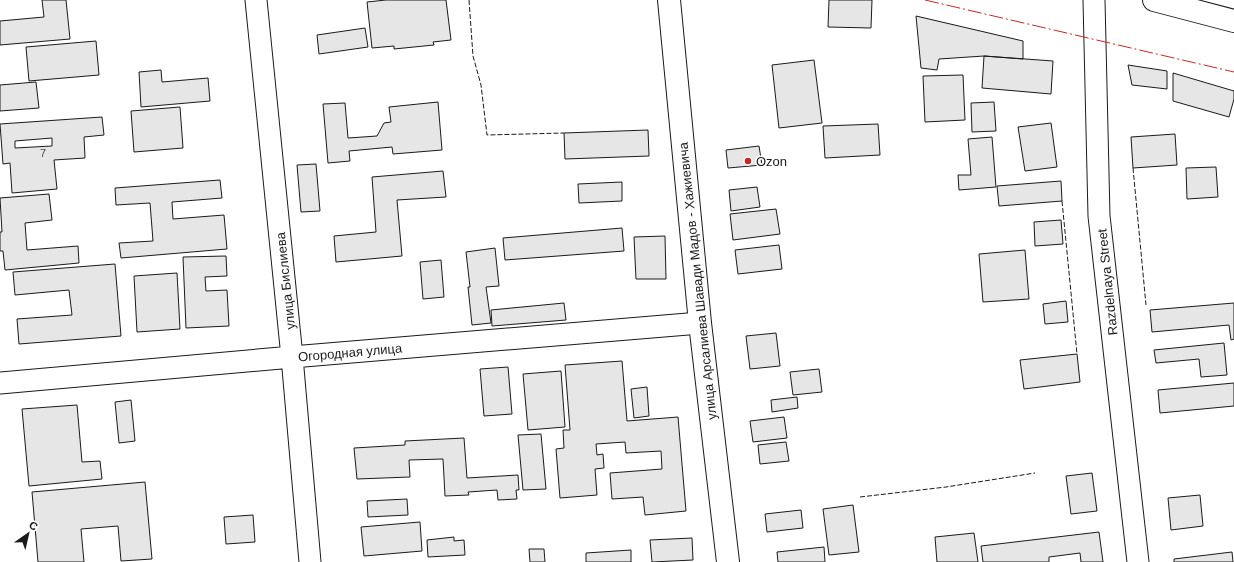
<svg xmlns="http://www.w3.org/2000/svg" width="1234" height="562" font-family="Helvetica,sans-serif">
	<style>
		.building { fill: #e6e6e6; stroke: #1a1a1a; fill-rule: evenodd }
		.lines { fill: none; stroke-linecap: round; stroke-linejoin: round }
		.street-casing { stroke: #1a1a1a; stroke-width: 23 }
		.secondary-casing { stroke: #1a1a1a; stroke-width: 24 }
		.primary-casing { stroke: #1a1a1a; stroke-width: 24 }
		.street { stroke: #fff; stroke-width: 21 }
		.secondary { stroke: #fff; stroke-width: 22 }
		.primary { stroke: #fff; stroke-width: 22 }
		.fence { stroke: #1a1a1a; stroke-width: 1; stroke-dasharray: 5 2; stroke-linecap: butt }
		.power { stroke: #c62828; stroke-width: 1; stroke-dasharray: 14 3 2 3; stroke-linecap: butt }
		.poi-dot { fill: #c62828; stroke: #fff; stroke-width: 1.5 }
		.labels { text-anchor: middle; stroke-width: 3; stroke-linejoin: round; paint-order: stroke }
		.number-label { font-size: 11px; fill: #4d4d4d }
		.poi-label { font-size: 13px; fill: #1a1a1a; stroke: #fff; text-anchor: start }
		.street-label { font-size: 13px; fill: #1a1a1a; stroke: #fff }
	</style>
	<rect width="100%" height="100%" fill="#fff"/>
	<path class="building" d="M42,0h24l4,39 -70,6v-24l44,-4z
		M386,0h60l5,40 -18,2 1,3 -40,4v-3l-22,2 -5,-46z
		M829,0h43l-1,28 -43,-1z
		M916,16l107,25v18l-39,-3 -45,3 -2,11 -16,-2z
		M365,28l3,19 -49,7 -2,-19z
		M96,41l3,34 -70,6 -3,-34z
		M984,56l69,5 -2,33 -69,-6z
		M814,60l8,63 -43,5 -7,-63z
		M1128,65l39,6v18l-35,-4z
		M161,70l1,12 46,-4 2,23 -69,6 -2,-35z
		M1173,73l61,18v8l-5,18 -56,-16z
		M963,75l2,45 -40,2 -2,-46z
		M36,82l3,26 -39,3v-26z
		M438,102l4,48 -49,4 -1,-7 -43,4 1,10 -22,2 -5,-59 22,-1 3,35 29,-2 7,-13 7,-1 -2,-15z
		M994,102l2,29 -24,1 -1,-29z
		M180,107l3,41 -49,4 -3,-41z
		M102,117l2,18 -20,2 1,21 -31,2 3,29 -45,4 -2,-30 -7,1 -3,-40zM52,138v8l-37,2v-7z
		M1051,123l6,44 -32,4 -7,-44z
		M878,124l2,31 -55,3 -2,-32z
		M648,130l1,26 -84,3 -1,-26z
		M1175,134l2,31 -44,3 -2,-31z
		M992,137l4,50 -37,3 -1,-15h13l-3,-36z
		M759,146l3,19 -34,3 -2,-18z
		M316,164l4,47 -19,1 -4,-47z
		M1216,167l2,30 -31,2 -1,-31z
		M443,171l3,26 -49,3 5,56 -66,6 -2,-26 42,-4 -4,-55z
		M220,180l2,18 -50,4 1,17 51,-4 3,34 -106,9 -2,-15 34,-2 -3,-38 -34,2 -1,-17z
		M1061,181l1,20 -63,5 -2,-20z
		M622,182v19l-43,2 -1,-19z
		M757,187l3,20 -29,4 -2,-21z
		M49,194l3,26 -27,3 2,27 51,-4 1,17 -74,7 -2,-19h-3v-19h2l-2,-34z
		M776,209l4,25 -47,6 -3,-26z
		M1061,220l2,24 -28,2 -1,-24z
		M622,228l2,23 -119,9 -2,-22z
		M665,236l1,43h-30l-2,-42z
		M779,245l3,24 -44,5 -3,-24z
		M495,248l4,38 -13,1 5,36 -19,2 -4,-38h2l-4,-35z
		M1025,250l4,49 -46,3 -4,-48z
		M226,256l1,20 -22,1 1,14 21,-1 2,36 -43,2 -3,-71z
		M441,260l3,37 -21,2 -3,-37z
		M115,264l6,72 -102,8 -2,-25 55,-4 -3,-25 -54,5 -2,-23z
		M177,273l3,56 -43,3 -3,-56z
		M1066,301l2,21 -23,2 -2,-20z
		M564,303l2,17 -74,6 -1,-16z
		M1234,303v36l-3,1 -2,-15 -77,7 -2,-22z
		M776,333l4,33 -30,3 -4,-33z
		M1224,343l3,32 -26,2 -2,-18 -43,4 -2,-13z
		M1077,354l3,28 -56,7 -4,-29z
		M622,361l5,60 51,-4 8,94 -41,4 -2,-18 -31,2 -2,-26 52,-4 -1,-18 -35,2 -1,-11 -29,2 1,11 6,-1 1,14 -9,1 2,26 -37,3 -4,-49 8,-1 -1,-18h7l-5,-65z
		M508,367l4,47 -28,2 -4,-47z
		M819,369l3,23 -29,3 -3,-23z
		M561,371l4,56 -37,3 -5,-56z
		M1234,383v23l-74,7 -2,-23z
		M647,387l2,29 -15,2 -3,-29z
		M797,397l1,11 -26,4 -1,-12z
		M131,400l4,41 -16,2 -4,-41z
		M77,405l5,57 18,-1 2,18 -73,7 -7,-77z
		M784,417l3,21 -34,4 -3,-21z
		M541,434l5,55 -23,1 -5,-55z
		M464,438l3,40 51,-3 1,15h-3l1,9 -19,1 -1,-10 -29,2 1,3 -24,1 -2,-37 -34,1 1,17 -53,2 -3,-31 51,-3v-4z
		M786,442l3,19 -29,3 -2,-19z
		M1092,473l5,38 -26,3 -5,-38z
		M145,482l7,77 -31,2 -3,-35 -37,3 3,33h-46l-6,-70z
		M1200,495l3,31 -32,4 -3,-32z
		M407,499l1,16 -40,2 -1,-16z
		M853,505l6,47 -30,3 -6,-46z
		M801,510l2,18 -36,4 -2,-18z
		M253,515l2,27 -29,2 -2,-27z
		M420,522l2,29 -58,5 -3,-29z
		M1099,532l4,30h-22l-1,-9 -31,4v5h-66l-2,-16z
		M974,533l4,29h-41l-2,-25z
		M454,537v4l10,-1 1,15 -37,2 -1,-17z
		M692,538l1,22 -41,2 -2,-22z
		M824,547l1,15h-47l-1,-10z
		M529,549h15l1,13h-15z
		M631,550v12h-45v-9z
		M1232,552l1,10h-59v-3z"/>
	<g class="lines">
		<g class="street-casing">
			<path id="street" d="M256,0l36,357 18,205
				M1094,0l5,216 39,346
				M0,383l292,-26 408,-34"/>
		</g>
		<g class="secondary-casing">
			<path id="secondary" d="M669,0l31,323 28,239"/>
		</g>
		<g class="primary-casing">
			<path id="primary" d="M1154,0l80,21"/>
		</g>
		<use href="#street" class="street"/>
		<use href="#secondary" class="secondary"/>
		<use href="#primary" class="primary"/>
		<path class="fence" d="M469,0l4,56 8,29 6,50 77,-2
			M1133,168l13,137
			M1062,201l15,153
			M860,497l86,-10 89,-14"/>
		<path class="power" d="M925,0l309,72"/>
	</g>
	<circle class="poi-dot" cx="748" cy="161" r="4"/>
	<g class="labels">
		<g class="number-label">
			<text x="43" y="157">7</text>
		</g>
		<g class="poi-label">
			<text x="756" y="166">Ozon</text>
		</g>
		<g class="street-label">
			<text transform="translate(285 281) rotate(-96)" y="5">улица Бислиева</text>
			<text transform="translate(697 281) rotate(-96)" y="5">улица Арсалиева Шавади Мадов - Хажиевича</text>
			<text transform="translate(1107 282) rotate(-96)" y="5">Razdelnaya Street</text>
			<text transform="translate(350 352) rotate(-5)" y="5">Огородная улица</text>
		</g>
	</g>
	<g transform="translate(28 534) rotate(34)" stroke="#ffffff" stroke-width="3" paint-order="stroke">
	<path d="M0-3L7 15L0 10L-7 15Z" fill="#1a1a1a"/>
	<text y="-6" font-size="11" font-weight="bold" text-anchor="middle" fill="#1a1a1a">С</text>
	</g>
</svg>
